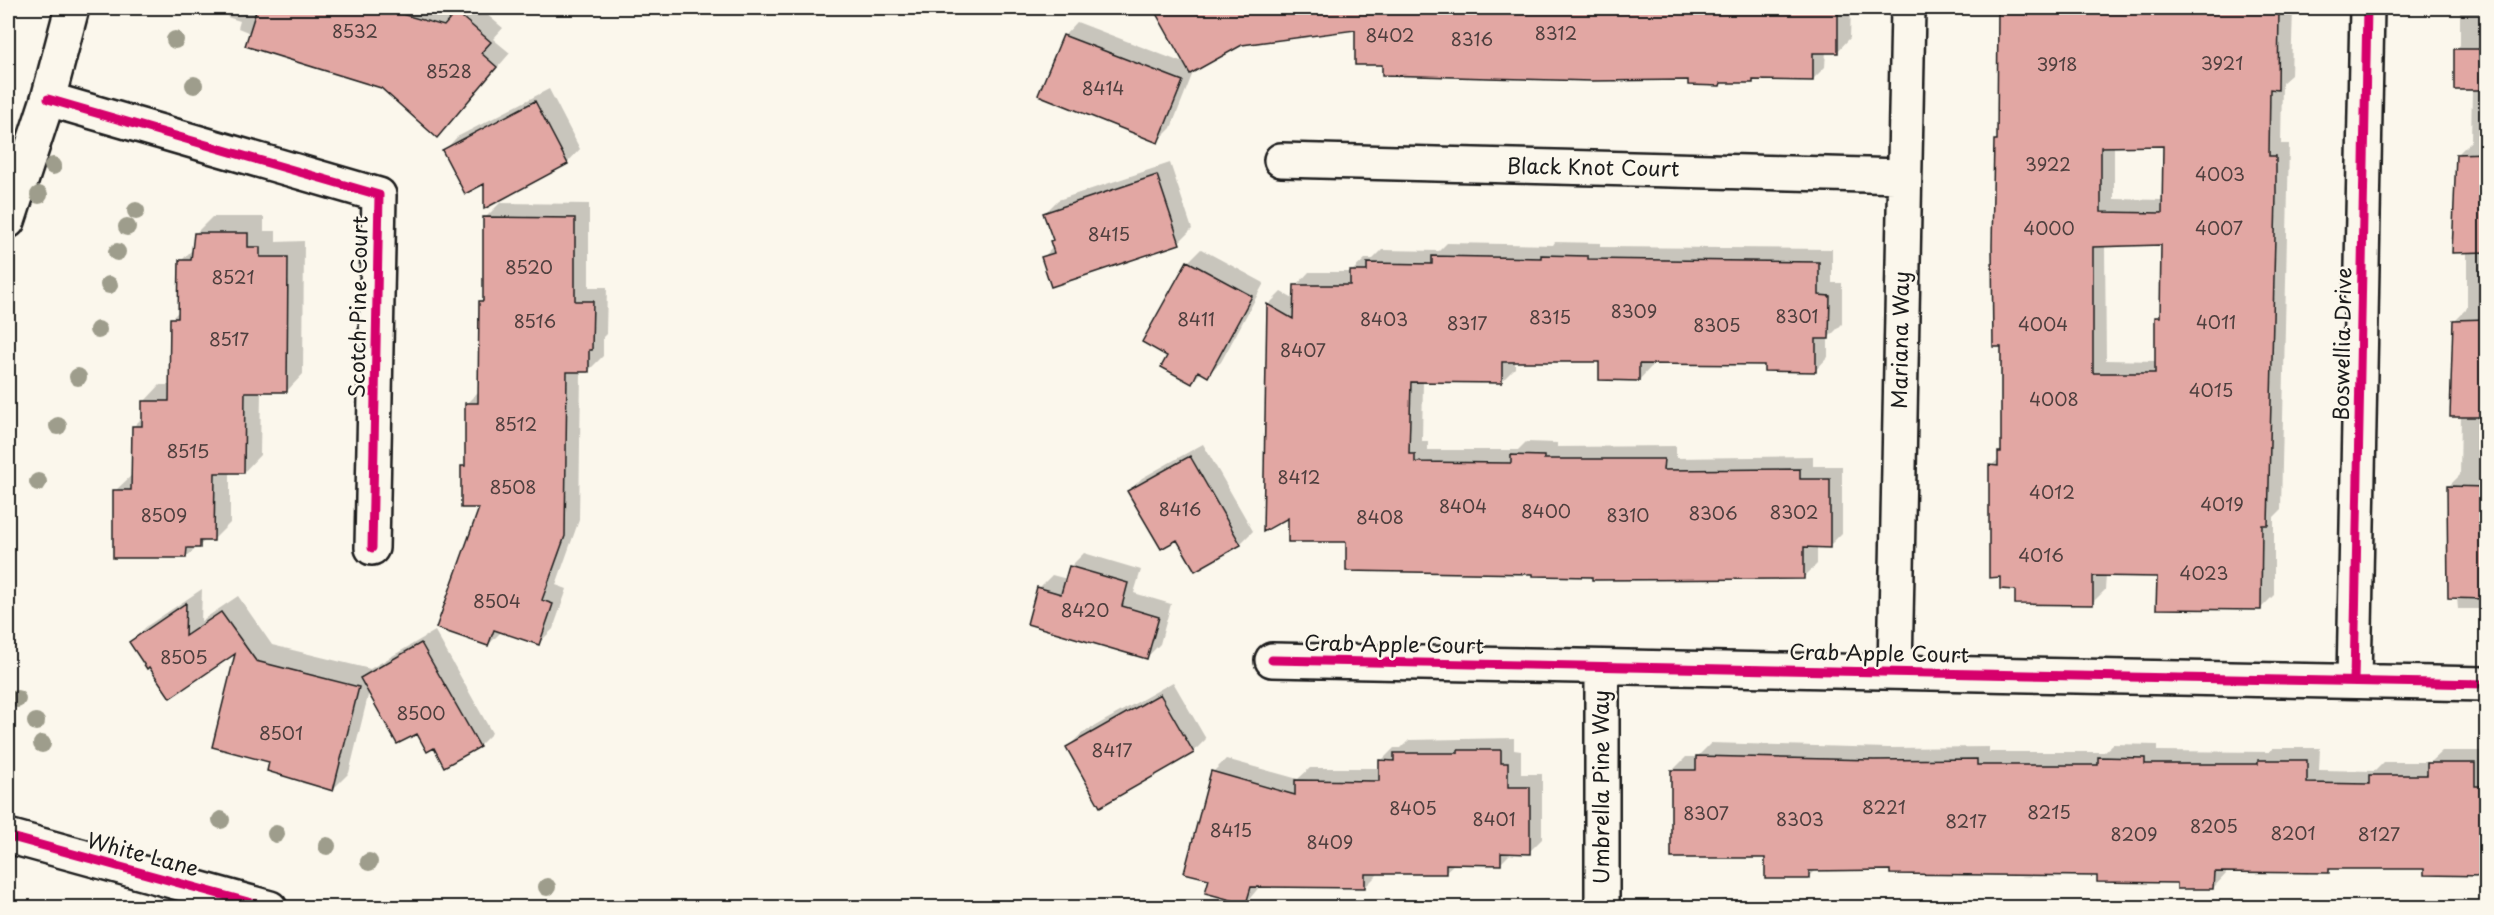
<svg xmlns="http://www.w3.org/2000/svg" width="2494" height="915" font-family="'Playpen Sans',sans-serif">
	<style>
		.shadow { fill: #0003; fill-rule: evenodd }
		.building { fill: #e2a7a3; stroke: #1c1c1c; stroke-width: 1.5; fill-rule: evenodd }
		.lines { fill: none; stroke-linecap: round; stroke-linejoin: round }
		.minor-casing { stroke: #1c1c1c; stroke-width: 38 }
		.tertiary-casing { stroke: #1c1c1c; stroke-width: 38 }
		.secondary-casing { stroke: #1c1c1c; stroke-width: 38 }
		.minor { stroke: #fbf7ec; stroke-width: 33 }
		.tertiary { stroke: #fbf7ec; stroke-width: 33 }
		.secondary { stroke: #fbf7ec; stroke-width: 33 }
		.cycleway-casing { stroke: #fbf7ec; stroke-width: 13 }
		.cycleway { stroke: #d6006c; stroke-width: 9 }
		.tree { fill: #9e9d8c }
		.labels { text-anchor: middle; stroke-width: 5; stroke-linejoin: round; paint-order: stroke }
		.number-label { font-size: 18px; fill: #4e3f3e }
		.street-label { font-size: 21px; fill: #1c1c1c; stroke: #fbf7ec }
	</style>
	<rect width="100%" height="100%" fill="#fbf7ec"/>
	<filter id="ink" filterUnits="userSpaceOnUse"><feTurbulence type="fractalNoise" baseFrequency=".0167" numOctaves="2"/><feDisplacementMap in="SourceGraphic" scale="12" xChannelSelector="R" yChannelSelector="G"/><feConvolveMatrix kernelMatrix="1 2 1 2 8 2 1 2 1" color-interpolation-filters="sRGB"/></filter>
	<g filter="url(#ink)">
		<path class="shadow" d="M230,8h207l20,5 6,-5h16l24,20 -10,11 17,14 -60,69 -68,-35 -144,-59 2,-7 -13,-4z
			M1155,8h99l10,17 -70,45 -23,58 -13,13 -94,-105 13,-14 109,42z
			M1271,8h580l-1,30 -13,14 -11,-1 -1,16 -13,13 -57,-1 -2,3h-30l-3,2 -31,-6 -305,-15 -27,-35 -81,11z
			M1999,8h294l-2,67 -9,8 -1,61h8l-8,366 -7,7v78l-13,13 -103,-32 -52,-1 -1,15 -13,13 -76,-15 -25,-122 9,-8 2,-9v-103l-6,-205 3,-4zM2114,145h51l-2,55 -49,-1zM2163,243l-1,70 -5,5v43l-51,-1 -1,-115z
			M2460,8h26v601h-28l-10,-122 12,-12 1,-60 -6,-95 12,-12v-57l-10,-96 14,-14 1,-53 -16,-38 4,-5z
			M549,89l31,60 -13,14 -82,19 -41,-31 13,-14z
			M1170,163l22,66 -13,13 -136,16 10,-11 1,-8 -9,-26 13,-13z
			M500,203l89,1v83h18l-1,47 -3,3v19l-15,15h-7l-2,149 -23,65 11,4 -14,40 -15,15 -36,-13 -14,14 -7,-139 -19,-39 4,-4 1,-60 13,-13v-89l5,-4v-79z
			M212,217h52v14h12v11l28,-1 -1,133 -16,17h-26l-1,64 -16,17h-14v51l-16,16h-7l-21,18 -71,-66 18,-17v-47l10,-10 1,-15 16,-17h11v-66l9,-9 1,-49 13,-13 1,-14z
			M1555,242l45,1v4l232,2v34h10v41l-14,14v19l-13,14 -50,-7 -113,-1v3l-13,14 -39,-20h-85v8l-13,13h-79l-1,60h6v9h90l8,-8 31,1v4l119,-1v12l137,-2v10h29v67l-13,13h-12v18l-14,14 -210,-3 -245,-34 -59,-25 -21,-211 13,-13 14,8 1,-14 13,-14h42l14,-13h8l9,-9 57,1 8,-8 106,2z
			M1201,249l63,34 -43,79 -14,13 -5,-3 -11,10 -3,-120z
			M1203,444l50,87 -13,13 -63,-7 -48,-46 13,-13z
			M1084,553l57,17 -7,23 37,11 -11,40 -13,13 -108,-69 13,-13 15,4 3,-12z
			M202,589l-1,32 37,-25 34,49 98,24 65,-38 57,102 -13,13h-45l-65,-54 -20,81 -17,17 -30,-7 1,-4 -32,-18 -34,-110 -66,45 -40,-54 16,-16z
			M1173,682l33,57 -13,13 -125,-5 13,-13z
			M1514,738v12l7,1v23h21v65l-13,13h-17l-12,12 -45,-1 -10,9 -67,2 -13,13 -105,-1 -14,17 -35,-25 2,-106 13,-13 72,20 12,-11h71v-7l13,-13h7l8,-8z
			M1711,743l177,5 101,-1v5h115l9,-8 44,1v6l112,1 4,-4h47l-1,22 56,1 9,-9h46l12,-11h44v123l-60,-6h-94l-4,4 -102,-1v3l-13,14 -35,-7 -80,-6 -206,-7 -76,1 -8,8 -41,-20 -95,-86 14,-14h11z"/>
		<path class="building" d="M257,8h123l64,18 12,-14 35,30 -10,11 16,14 -60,71 -56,-50 -136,-42z
			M1153,8h685v45h-25v28l-60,-1v3h-32l-1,3 -32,-1v-5l-97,1 -209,-6v-10h-27v-35l-113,15 -52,29z
			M1998,8h281l-1,82 -8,-1 -1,67h7v39l-8,330h-6l-1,85 -105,-1 1,-32 -64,-1v29l-78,-1v-14l-15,-1v-12l-11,1v-113l9,1v-14h3v-105h-8l-1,-101 2,-106h3zM2163,146l-1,67 -61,-1v-65zM2161,245l-1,72h-5v56h-62v-126z
			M1063,35l120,46 -25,62 -120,-48z
			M2454,49h33v41h-33z
			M535,101l33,63 -84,45v-25l-19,10 -23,-44z
			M2487,153v99l-35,1 4,-99z
			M1157,175l23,69 -129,43 -10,-30 13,-4 -4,-12 3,-1 -10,-27z
			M483,217l92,1v83h18l-1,49h-3v22h-22l-2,164 -23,64 11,4 -14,41 -45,-15 -6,16 -52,-18 43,-120h-18v-42h4v-63h13l1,-102h4z
			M194,233h54v14h12v10h28l-1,135h-42l-1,81h-29l-1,68h-14v7h-13l-1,10h-73v-68h18l1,-64h10v-25h27l1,-83h8l1,-58h12z
			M1541,255l47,1v3l231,3v33l11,1 -1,43h-13v33l-52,-1v-6l-125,-1v17l-40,-1v-18h-97v21l-91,-1 -2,72h6v8l96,1v-8l33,1v3h120l-1,11 137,-1v10h30v69l-26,-1v32l-212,1v-3l-59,-1v-2l-187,-3v-29h-58v-24l-25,14 4,-228 26,15 1,-34h56v-14h17v-8l65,1v-8l109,2z
			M1187,261l65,35 -44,81 -10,-6 -6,13 -31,-17 6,-11 -25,-14z
			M2487,319v98h-37l3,-97z
			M1190,456l51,89 -46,26 -18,-31 -16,9 -34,-58z
			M2447,486l40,1v112l-39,-1z
			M1069,566l59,17 -6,23 37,11 -12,42 -120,-35 10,-37 24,7z
			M186,603l-1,33 36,-24 35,49 103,26 -26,104 -66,-20 2,-9 -57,-15 23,-93 -65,44 -21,-31 -2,2 -18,-27z
			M421,643l59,104 -36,20 -10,-19 -7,4 -10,-18 -20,10 -37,-66z
			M1160,694l34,59 -94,54 -34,-60z
			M1458,750h43v13h7v24h22v67l-29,-1v12l-55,-1v10h-81v14l-114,-1 -5,17 -41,-11 4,-14 -25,-6 27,-102 84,24v-15l84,1v-21l15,1v-8h64z
			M1696,756l178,4 103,-1v6h121v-8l47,1v6h113v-4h49v23l62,1v-9h58v-12h48v23h8v14h4v76l-63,-1v-6h-95v4l-115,-1 -1,17h-36v-6l-80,-1v-6l-207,-2v-4l-81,1v8h-44v-21h-94v-88h25z"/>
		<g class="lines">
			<g class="minor-casing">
				<path id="minor" d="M48,99l331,96 -7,353
					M1281,160l623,16
					M1272,660l1214,24
					M1602,667v241
					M1895,672l13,-664
					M2354,681l13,-673"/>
			</g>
			<g class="tertiary-casing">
				<path id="tertiary" d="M8,221l40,-122 24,-91"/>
			</g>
			<g class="secondary-casing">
				<path id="secondary" d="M8,836l262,72"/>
			</g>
			<use href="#minor" class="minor"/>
			<use href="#tertiary" class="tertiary"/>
			<use href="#secondary" class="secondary"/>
			<g class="cycleway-casing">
				<path id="cycleway" d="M48,99l331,96 -7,353
					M1272,660l1214,24
					M2354,681l13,-673
					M8,836l262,72"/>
			</g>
			<use href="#cycleway" class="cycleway"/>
		</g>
		<g class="tree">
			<circle cx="175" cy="40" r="9"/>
			<circle cx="194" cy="85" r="9"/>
			<circle cx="53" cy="166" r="9"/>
			<circle cx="39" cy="195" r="9"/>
			<circle cx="136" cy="211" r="9"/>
			<circle cx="127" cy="227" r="9"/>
			<circle cx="117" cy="252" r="9"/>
			<circle cx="109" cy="285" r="9"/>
			<circle cx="98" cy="330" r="9"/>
			<circle cx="78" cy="377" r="9"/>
			<circle cx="58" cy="426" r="9"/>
			<circle cx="38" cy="482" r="9"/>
			<circle cx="17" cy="699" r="9"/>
			<circle cx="36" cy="722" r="9"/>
			<circle cx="42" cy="744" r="9"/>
			<circle cx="221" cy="820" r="9"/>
			<circle cx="276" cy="834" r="9"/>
			<circle cx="327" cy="846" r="9"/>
			<circle cx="369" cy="862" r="9"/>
			<circle cx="547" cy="887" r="9"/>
		</g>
	</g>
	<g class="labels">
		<g class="number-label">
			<text x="355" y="38">8532</text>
			<text x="1556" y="40">8312</text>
			<text x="1390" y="42">8402</text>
			<text x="1472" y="46">8316</text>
			<text x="2222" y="70">3921</text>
			<text x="2057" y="71">3918</text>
			<text x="449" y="78">8528</text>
			<text x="1103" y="95">8414</text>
			<text x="2048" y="171">3922</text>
			<text x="2220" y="181">4003</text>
			<text x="2049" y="235">4000</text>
			<text x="2219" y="235">4007</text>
			<text x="1109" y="241">8415</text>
			<text x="529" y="274">8520</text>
			<text x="233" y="284">8521</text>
			<text x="1634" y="318">8309</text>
			<text x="1797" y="323">8301</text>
			<text x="1550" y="324">8315</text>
			<text x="1196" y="326">8411</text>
			<text x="1384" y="326">8403</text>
			<text x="535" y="328">8516</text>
			<text x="2216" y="329">4011</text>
			<text x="1467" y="330">8317</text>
			<text x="2043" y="331">4004</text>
			<text x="1717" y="332">8305</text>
			<text x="229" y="346">8517</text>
			<text x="1303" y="357">8407</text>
			<text x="2211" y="397">4015</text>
			<text x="2054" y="406">4008</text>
			<text x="516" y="431">8512</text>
			<text x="188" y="458">8515</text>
			<text x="1299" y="484">8412</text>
			<text x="513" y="494">8508</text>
			<text x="2052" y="499">4012</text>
			<text x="2222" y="511">4019</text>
			<text x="1463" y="513">8404</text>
			<text x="1180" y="516">8416</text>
			<text x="1546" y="518">8400</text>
			<text x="1794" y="519">8302</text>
			<text x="1713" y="520">8306</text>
			<text x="164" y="522">8509</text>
			<text x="1628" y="522">8310</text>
			<text x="1380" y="524">8408</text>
			<text x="2041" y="562">4016</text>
			<text x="2204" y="580">4023</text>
			<text x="497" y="608">8504</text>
			<text x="1085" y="617">8420</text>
			<text x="184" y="664">8505</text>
			<text x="421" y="720">8500</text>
			<text x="281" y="740">8501</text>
			<text x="1112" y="757">8417</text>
			<text x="1884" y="814">8221</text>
			<text x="1413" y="815">8405</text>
			<text x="2049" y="819">8215</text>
			<text x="1706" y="820">8307</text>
			<text x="1494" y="826">8401</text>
			<text x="1800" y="826">8303</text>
			<text x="1966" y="828">8217</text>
			<text x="2214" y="833">8205</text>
			<text x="1231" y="837">8415</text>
			<text x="2293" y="840">8201</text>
			<text x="2134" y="841">8209</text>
			<text x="2379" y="841">8127</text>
			<text x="1330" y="849">8409</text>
		</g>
		<g class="street-label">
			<text transform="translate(1593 168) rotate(1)" y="7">Black Knot Court</text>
			<text transform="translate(359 307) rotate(-89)" y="7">Scotch Pine Court</text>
			<text transform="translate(1901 340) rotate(-89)" y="7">Mariana Way</text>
			<text transform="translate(2343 344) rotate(-89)" y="7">Boswellia Drive</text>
			<text transform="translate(1394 645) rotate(1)" y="7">Crab Apple Court</text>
			<text transform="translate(1879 654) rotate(1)" y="7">Crab Apple Court</text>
			<text transform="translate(1602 787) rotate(-90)" y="7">Umbrella Pine Way</text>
			<text transform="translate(143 855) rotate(15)" y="7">White Lane</text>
		</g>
	</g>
	<rect width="2494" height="915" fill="none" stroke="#fbf7ec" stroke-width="30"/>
	<rect x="15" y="15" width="2464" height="885" fill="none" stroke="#1c1c1c" stroke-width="2" filter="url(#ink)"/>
</svg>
